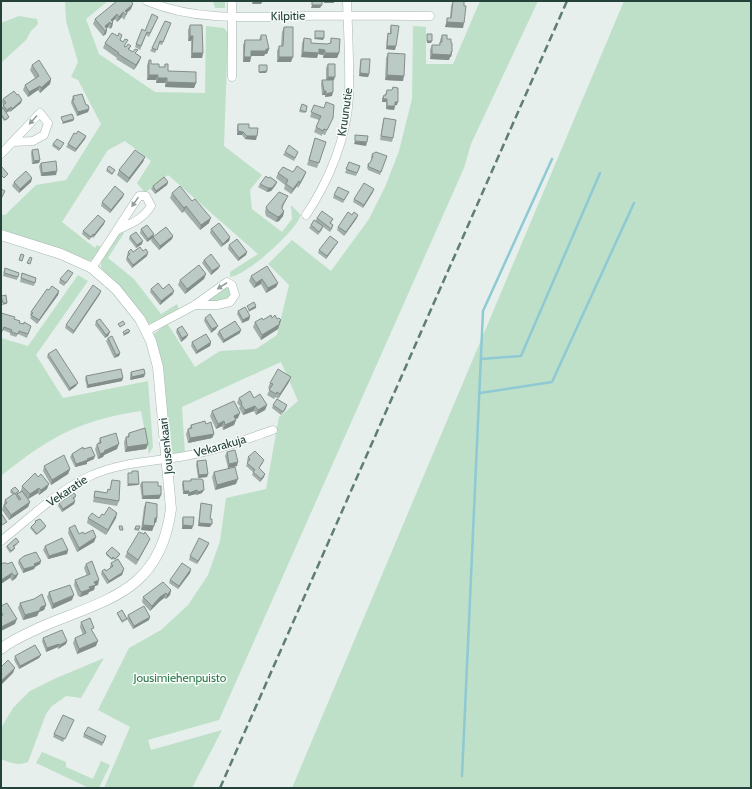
<svg xmlns="http://www.w3.org/2000/svg" width="752" height="789" font-family="Cabin,sans-serif">
	<style>
		.green { fill: #bfe0c8 }
		.lines { fill: none; stroke-linecap: round; stroke-linejoin: round }
		.stream { stroke: #8ec9d4; stroke-width: 2.5 }
		.minor-casing { stroke: #a8b8b2; stroke-width: 9 }
		.tertiary-casing { stroke: #a8b8b2; stroke-width: 11 }
		.minor { stroke: #fff; stroke-width: 8 }
		.tertiary { stroke: #fff; stroke-width: 10 }
		.rail { stroke: #5f7d75; stroke-width: 2.5; stroke-dasharray: 8 4; stroke-linecap: butt }
		.wall { fill: #a1aea9 }
		.shaded-wall { fill: #838d89 }
		.building { fill: #bbcac4; stroke: #838d89 }
		.oneway { fill: #92a09c }
		.labels { text-anchor: middle; stroke-width: 3; stroke-linejoin: round; paint-order: stroke }
		.street-label { font-size: 12px; fill: #24423a; stroke: #f7fbf9 }
		.park-label { font-size: 12px; fill: #2d7a4b; stroke: #f7fbf9 }
	</style>
	<rect width="100%" height="100%" fill="#e6efeb"/>
	<path class="green" d="M65,1h43l-22,18 13,35 56,38 50,1 1,-67 18,2 4,5 -4,113 38,29 -12,15 2,19 30,23 10,-13 -1,-14 10,10c-5,16 -55,61 -71,62v-5l28,-18 -90,-79 -23,18 -8,-10 14,-22 -26,-20 -17,9 -46,72 33,26 2,-3 4,2 -7,12 -6,2 -87,-29v-18l4,1 31,-30 30,-5 35,-56 -23,-44 -7,-3 7,-15 -12,-41z
		M213,1h12v7h-10z
		M480,1h58l-67,143 -7,24 -245,552 -71,20 3,10 71,-20 -30,58h-88l26,-61 -32,-17 31,-62 32,-18 27,-25 20,-30 12,-34 6,-43 40,-9 13,-72 19,-16 -17,-39 -99,45 3,47 -11,-1 -4,-3 -16,-116 13,-11 28,44 25,-16 36,-2 21,-14 12,-50 -21,-21 24,-24 39,31 38,-52 16,-32 14,-36 13,-52 1,-73 13,1v37h27z
		M624,1h127v787h-459z
		M19,16l18,3 1,5 -7,7 -5,9 -25,23v-40z
		M122,232l2,1 -16,25 26,21 27,35 16,-10 2,5 -27,15 -5,-1 -46,-55c-2,-12 12,-29 21,-36z
		M78,275l10,6 -52,74 27,43 85,-17 5,66 -4,7 -8,-43c-61,9 -92,26 -140,65v-138l27,8z
		M224,288h6l3,6 -3,6 -28,3z
		M104,658l-23,40 -15,-2 -15,11 -5,7 -18,48c-10,4 -17,1 -27,-3v-31l12,-20 17,-17 24,-12z
		M42,752l24,10v5l27,12 8,-18 9,4 -11,23h-10l-53,-25z"/>
	<g class="lines">
		<path class="stream" d="M481,359l40,-3 79,-183
			M480,393l72,-11 82,-179
			M462,776l21,-465 69,-152"/>
		<g class="minor-casing">
			<path id="minor" d="M147,1c50,21 106,16 159,15 41,-1 83,0 124,0
				M232,77v-76
				M1,154l39,-41 8,10 -4,12 -11,6 -20,1
				M306,215c23,-34 41,-78 43,-119 1,-32 -1,-64 -2,-95
				M92,268l47,-72h7l5,10c-8,13 -20,18 -34,24
				M146,331l49,-26 32,-23 5,3 3,10 -5,7 -13,3h-22
				M1,541c28,-22 56,-50 89,-65 30,-14 63,-14 95,-20 30,-5 59,-16 88,-26"/>
		</g>
		<g class="tertiary-casing">
			<path id="tertiary" d="M1,235l60,19 31,14 24,21 24,30 11,22 7,26 13,142c-11,83 -64,90 -130,118 -14,7 -28,12 -40,22"/>
		</g>
		<use href="#minor" class="minor"/>
		<use href="#tertiary" class="tertiary"/>
		<path class="rail" d="M220,788l347,-787"/>
	</g>
	<path class="wall" d="M453,1l11,5 -1,22 -18,-1 1,-4 1,-5h3l1,-12z
		M131,9l-4,4 -2,5 -1,2 -2,-3 -5,5 -2,-3 -2,2v1l-1,5 -2,2 -2,-2 -1,1 -1,6 -3,2 -10,-12 2,-5z
		M158,17l-9,20 -3,-2 -6,15 -5,-3 7,-18 3,2z
		M171,23l-9,22 -3,-1 -4,9 -5,-2 2,-3z
		M190,25l13,28 -1,5h-11v-17h-3v-11z
		M391,25l4,25 -9,-1 1,-12 1,-4 2,1v-5z
		M284,27l7,35h-14v-11l2,-5h2l1,-14z
		M261,35l8,14 -2,5h-2l-1,2h-13l-1,6h-7v-17l2,-5h14z
		M442,35l5,4 4,4 1,9 -1,5h-1l-1,3 -19,-1v-9l2,-5h7l1,-3v-2z
		M304,38l7,5 16,1 3,-1 1,-5 8,15 -2,5h-14v-3l-5,-1 -1,4 -16,-1 1,-14z
		M121,40l5,7 5,-1 -2,4 12,7 -2,5 -5,8 -18,-11 1,-1 -14,-10 2,-5z
		M388,53l15,28 -18,-1 1,-22z
		M361,59l8,15 -1,3 -9,-1 1,-14z
		M149,60l2,4 8,3h5l1,-3 3,7 28,12 -2,5 -29,-1v-4h-9v-3h-9v-15z
		M328,64l5,16 -1,16 -7,1v-2h-3l-1,-11 1,-4h4v-12z
		M32,65l19,14 -1,5 -10,9 -2,-3 -10,7 -5,-7 2,-5 10,-7 -5,-8z
		M393,87l4,18h-2l-1,5 -8,-1v-7h-4v-4l2,-3h1l2,-5h5z
		M73,96l13,9 3,4 -1,3 -11,4 -6,-13z
		M3,99l18,4 -11,9 -1,-1 -3,2 3,4 -1,2 -4,2 -3,-5v-7l1,-1 1,-3 -1,-3z
		M302,104l5,2 -2,7 -6,-1z
		M314,105l17,17 -6,13 -3,-1v2l-8,-4 5,-12 -9,-3z
		M384,118l9,20 -1,4 -12,-2 3,-19z
		M238,124l11,4 7,12 -11,-1 -3,-4h-5v-8z
		M76,134l10,2 -1,3 -10,13 -9,-5 2,-3z
		M315,138l11,4 -9,26 -10,-3z
		M64,143l-5,8 -7,-5 1,-2z
		M32,150l8,10 -1,3 -7,1 -1,-11z
		M285,152h13l-4,9 -11,-6z
		M372,154l15,2 -7,19 -12,-5 -1,-3 1,-3 2,-1 2,-3 -1,-3z
		M145,157l-2,5 -16,21 -10,-8 2,-5z
		M349,162l11,4 -4,10 -11,-3z
		M41,163l15,12 -15,1 -2,-10z
		M107,169l8,1 -3,5 -6,-4z
		M293,172h13l-2,5 -6,11 -1,-2 -6,8 -7,-5 1,-4 -9,-7 2,-5z
		M32,178l-1,4 -12,11 -7,-7 2,-4z
		M268,178l9,4 -2,4 -4,5 -4,1 -9,-5 2,-3z
		M168,182l-1,3 -12,9 -4,-5 2,-3z
		M374,189l-1,3 -10,16 -10,-6 1,-3z
		M349,192l-6,11 -10,-5 1,-3z
		M172,193l37,30 -9,7 -16,-19 -2,2 -12,-15z
		M288,196l-6,13 2,2 -1,5 -4,5 -3,1 -10,-6 -1,-4 1,-5z
		M123,197l-13,16 -9,-7 1,-4z
		M317,218l16,1 -2,4 2,2 -1,4 -2,3 -7,-5 -1,3 -4,5 -9,-7 2,-3 4,-4z
		M357,218l-13,18 -7,-6 1,-3z
		M104,224l-11,14 -1,-1 -3,3 -7,-6 1,-3z
		M141,229l13,5 -1,3 20,-1 -1,3 -13,11 -8,-9 1,-3 -5,4 -7,-9z
		M211,229l19,8 -1,4 -8,6 -11,-14z
		M130,236l12,8 -6,4 -7,-9z
		M338,242l-2,3 -10,14 -8,-6 1,-3z
		M229,245l18,7 -1,3 -8,6 -10,-12z
		M128,252h5l14,4 -15,12 -6,-8 1,-4v-1z
		M204,260l16,6 -2,3 -7,6 -9,-12z
		M5,268l14,5 -2,7 -14,-4z
		M22,273l14,5 -2,8 -14,-4z
		M206,274l-2,5 -19,15 -7,-9 2,-5z
		M71,276l-7,10 -5,-3 1,-4z
		M251,276l27,7 -2,4 -10,6 -5,-9 -7,4 -5,-7z
		M151,289l22,5 -13,11 -10,-13z
		M49,290l10,1 -1,4 -21,29 -7,-6 1,-2 -1,-1 1,-3z
		M100,294l-27,40 -8,-6 1,-3z
		M238,311l12,5 -1,4 -7,3 -5,-9z
		M1,313l13,6 5,4 12,3 -4,12 -9,-4 -2,3 -6,-2v-2l-7,-3 -1,3h-1z
		M205,318l11,11 -5,4 -7,-12z
		M272,318l9,2 -3,9 -17,11 -8,-13 2,-5z
		M96,321l14,11 -2,4 -3,2 -10,-13z
		M177,329l11,6 -2,3 -5,4 -5,-10z
		M219,331l21,2 -17,10 -6,-9z
		M108,338l12,15 -1,3 -5,2 -8,-17z
		M192,342h19l-1,4 -14,8 -5,-8z
		M48,354l28,32 -7,5 -22,-34z
		M131,372l14,2 -1,3 -14,3v-5z
		M86,376l36,5 -35,7 -2,-9z
		M289,382l-11,17 -2,-2 -2,2 -7,-4 3,-6 -2,-1 2,-5z
		M239,398h15l13,7 -2,5 -9,5 -2,-4 -11,4 -4,-7 1,-2 -3,-3z
		M273,405h14l-1,4 -5,6 -9,-7z
		M212,411l26,7 -3,1 1,1 -2,5 -11,5 -1,-4 -6,3 -6,-13z
		M206,424l8,10 -2,4 -24,5 -2,-9 2,-5h1l2,-4z
		M129,433l19,11 -2,5 -21,3 -1,-10 2,-5h1z
		M100,438l17,11 -13,6 -1,2 -5,2 -3,-10 2,-5h1z
		M83,449l11,10 -7,3v2l-12,3 -5,-10 2,-3z
		M227,452l10,14 -9,2 -3,-12z
		M248,457l15,6 -4,5 5,9 -4,5 -8,-7 1,-3 -7,-6 2,-4 -1,-1z
		M197,461l11,13 -1,3 -9,1 -2,-13z
		M44,466l26,3 -2,5 -17,11 -8,-14z
		M214,472l22,12 -21,6 -3,-13z
		M191,479l11,14 -6,2v-1l-8,2v-2h-5l-1,-10 1,-3h7z
		M112,480l7,21 -2,5 -24,-4 1,-6 1,-5 12,2 1,-4 2,1z
		M142,482l16,4 3,9 -2,4h-17l-2,-14z
		M22,486l25,3 -8,6 -1,-2 -10,6 -2,-2 4,5 -2,5 -19,13 -7,-10 3,-10 8,-5 -3,-3 1,-2 7,3 -2,2 1,1v-2l4,-3z
		M76,496l-2,4 1,1 -1,3 -12,8 -4,-6 1,-3z
		M146,502l11,16 -1,5h-2l-2,8 -11,-1 3,-23z
		M201,503l9,16v8l-12,-1 2,-19z
		M104,515l12,3 -10,17 -19,-12 1,-5h11z
		M183,517l9,12h-10v-9z
		M35,521l10,7 -9,7 -6,-7 5,-5z
		M136,526h4l-1,5 -5,-1z
		M69,528l10,6h5l12,3 -2,5 -17,10 -9,-19z
		M148,543l-12,22 -11,-8 2,-5z
		M18,544l-4,3 1,1 -1,2 -4,3 -4,-6 1,-1z
		M45,546l23,4 -1,4 -19,5 -5,-9z
		M208,546l-11,18 -8,-4 1,-4z
		M106,553l14,1 -1,2 -4,4 -2,-1 -1,1 -6,-5z
		M19,560l22,1 -1,3 -5,3 -1,2 -11,4 -5,-10z
		M111,563l13,6 -2,6 -15,9 -6,-10 1,-3h4l4,-3v-1z
		M7,564l11,10 -2,4 -4,3 -2,-3z
		M86,564l12,21 -3,1 -1,4 -5,2 -1,2 -8,3 -2,-1 -4,-11 1,-5 12,-4 -3,-8z
		M191,569l-1,4 -12,16 -9,-6 1,-3z
		M171,590l-1,5 -4,4 -2,-1 -5,4 -9,9 -8,-9 1,-5z
		M49,592l23,8 -20,9 -5,-12z
		M20,603l26,2 -2,5 -5,2 -2,4 -14,4 -5,-12z
		M117,613l10,5 1,-3 21,5 -16,9 -6,-10 -1,1 -4,3 -5,-9z
		M81,622l15,24 -19,8 -4,-11 2,-5 8,-3 -3,-8z
		M43,638l24,3 -1,3 -8,5v-2l-12,5 -4,-11z
		M41,655l-2,3 -20,11 -5,-9 1,-4z
		M72,723l-9,19 -10,-5 1,-3z
		M84,734l21,5 -3,7 -19,-9z"/>
	<path class="shaded-wall" d="M253,1h10l-2,3h-9z
		M324,1h10v2h-10z
		M133,4l-2,5 -6,5v-3z
		M312,5h10l-2,3h-9z
		M123,12l-1,5 -5,5 2,-5z
		M117,14l-2,5 -4,4v-3z
		M110,22l-2,5 -3,3v-4z
		M113,22l-1,5 -2,2 1,-5z
		M447,22l17,1 -1,5 -18,-1z
		M107,29l-1,5 -3,2 2,-5z
		M190,36h3l-2,5h-3z
		M315,38h9l-1,2 -9,-1z
		M427,41h5l-1,2h-4z
		M387,46h9l-1,4 -9,-1z
		M266,49h3l-2,5h-2l-1,2h-14l1,-5z
		M319,49l6,1 -2,5 -5,-1 -1,4 -16,-1 2,-5z
		M451,52h1l-1,5h-1l-1,3 -19,-1 2,-5z
		M192,53h11l-1,5h-11z
		M325,53h14l-2,5h-14z
		M141,57l-2,5 -5,8 2,-5z
		M244,57h7l-1,5h-7z
		M279,57h14l-2,5h-14z
		M267,71l-1,2h-7v-1z
		M360,73l9,1 -1,3 -9,-1z
		M149,75h9l-2,5h-9z
		M387,75l17,1 -1,5 -18,-1z
		M328,77h7l-1,3h-8z
		M158,78h9l-2,5h-9z
		M51,79l-1,5 -10,9 1,-5z
		M167,82l29,1 -2,5 -29,-1z
		M40,86l-2,4 -10,7 1,-5z
		M324,91h2l-1,4h-3z
		M333,92l-1,4 -7,1 1,-3z
		M383,99h4l-1,3h-4z
		M22,100l-1,3 -11,9 2,-3z
		M395,102h3l-1,3h-3z
		M387,106h8l-1,4 -8,-1z
		M11,107l-2,4 -3,2 1,-3z
		M89,109l-1,3 -11,4 1,-4z
		M74,119l-1,2 -11,3 1,-2z
		M238,131l5,1 -1,3h-5z
		M86,136l-1,3 -10,13 1,-3z
		M247,136h10l-1,4 -11,-1z
		M355,141l12,1 -1,4 -12,-2z
		M145,157l-2,5 -16,21 2,-5z
		M40,160l-1,3 -7,1 2,-3z
		M57,171l-1,4 -15,1 1,-3z
		M306,172l-2,5 -6,11 2,-5z
		M32,178l-1,4 -12,11 1,-4z
		M299,181l-2,5 -6,8 2,-5z
		M168,182l-1,3 -12,9 1,-3z
		M277,182l-2,4 -4,5 -4,1 1,-4z
		M374,189l-1,3 -10,16 1,-3z
		M124,194l-1,3 -13,16 1,-3z
		M186,206l-2,5 -2,2 2,-5z
		M284,211l-1,5 -4,5 -3,1 2,-5z
		M358,215l-1,3 -13,18 2,-4z
		M211,218l-2,5 -9,7 1,-5z
		M105,221l-1,3 -11,14 1,-3z
		M154,234l-1,4 -6,4 1,-3z
		M173,236l-1,3 -13,11 1,-4z
		M230,237l-1,4 -8,6 2,-3z
		M143,241l-1,3 -6,4 1,-3z
		M338,242l-2,3 -10,14 1,-3z
		M247,252l-1,3 -8,6 1,-3z
		M148,253l-1,3 -15,12 1,-3z
		M220,266l-2,3 -7,6 1,-4z
		M206,274l-2,5 -19,15 2,-5z
		M262,279l-1,5 -7,4 2,-5z
		M278,283l-2,4 -10,6 2,-5z
		M59,291l-1,4 -21,29 2,-4z
		M101,291l-1,3 -27,40 1,-3z
		M174,291l-1,3 -13,11 1,-4z
		M3,303h4l-1,1 -4,1z
		M256,306v2l-8,4 1,-2z
		M250,316l-1,4 -7,3 1,-3z
		M281,320l-3,9 -17,11 1,-5z
		M218,326l-2,3 -5,4 1,-4z
		M241,330l-1,3 -17,10 1,-3z
		M130,331l-1,2 -6,3 1,-2z
		M110,332l-2,4 -3,2 1,-3z
		M188,335l-2,3 -5,4 1,-4z
		M211,342l-1,4 -14,8 1,-3z
		M120,353l-1,3 -5,2 2,-3z
		M145,374l-1,3 -14,3 2,-3z
		M291,377l-2,5 -11,17 2,-5z
		M123,378l-1,3 -35,7 1,-3z
		M78,383l-2,3 -7,5 1,-3z
		M267,405l-2,5 -9,5 2,-5z
		M255,406l-1,5 -11,4 2,-5z
		M240,413l-2,5 -6,3 2,-5z
		M236,420l-2,5 -11,5 2,-5z
		M224,421l-2,5 -6,3 2,-5z
		M214,434l-2,4 -24,5 2,-5z
		M119,444l-2,5 -13,6 -1,2 -5,2 2,-5 4,-3z
		M148,444l-2,5 -21,3 2,-5z
		M95,456l-1,3 -7,3v2l-12,3 1,-3z
		M238,462l-1,4 -9,2 1,-4z
		M70,469l-2,5 -17,11 1,-5z
		M208,474l-1,3 -9,1 1,-3z
		M265,474l-1,3 -4,5 1,-3z
		M238,479l-2,5 -21,6 2,-5z
		M49,484l-2,5 -8,6 2,-5z
		M128,484h11l-1,1 -11,1z
		M39,488l-1,5 -10,6 2,-5z
		M197,490l-1,4 -8,2 1,-3z
		M204,490l-2,3 -6,2 2,-3z
		M184,491h5l-1,3h-5z
		M161,495l-2,4h-17l1,-3z
		M75,501l-1,3 -12,8 1,-3z
		M30,502l-2,5 -19,13 2,-5z
		M117,513l-1,5 -10,17 2,-5z
		M155,518h2l-1,5h-3z
		M199,523l13,1 -2,3 -12,-1z
		M143,525l11,1 -2,5 -11,-1z
		M183,525l10,1 -1,3h-10z
		M46,526l-1,2 -9,7 1,-1z
		M96,537l-2,5 -17,10 2,-4z
		M150,539l-2,4 -12,22 2,-5z
		M209,543l-1,3 -11,18 1,-3z
		M68,550l-1,4 -19,5 1,-3z
		M41,561l-1,3 -5,3 -1,2 -11,4 1,-4z
		M124,569l-2,6 -15,9 2,-3z
		M191,569l-1,4 -12,16 1,-3z
		M12,573l-2,5 -9,6v-4z
		M18,574l-2,4 -4,3 2,-5z
		M99,580l-1,5 -3,1 -1,4 -5,2 -1,2 -8,3 2,-5 7,-5 5,-5z
		M171,590l-1,5 -4,4 1,-4z
		M166,593l-2,5 -5,4 -9,9 2,-5 8,-9z
		M74,595l-2,5 -20,9 1,-5z
		M46,605l-2,5 -5,2 -2,4 -14,4 2,-5z
		M150,617l-1,3 -16,9 1,-3z
		M17,619l-2,5 -14,7v-4z
		M67,641l-1,3 -8,5 2,-4z
		M98,641l-2,5 -19,8 2,-5z
		M59,644l-1,3 -12,5 1,-4z
		M41,655l-2,3 -20,11 1,-3z
		M15,668l-2,5 -12,12v-4z"/>
	<path class="building" d="M117,1h14l2,3 -8,7 2,2 -1,2 -3,-3 -4,5 -2,-3 -6,6 2,2 -2,2 -1,-2 -5,4 2,3 -2,2 -10,-12z
		M312,1h10v4h-10z
		M453,1h11v5h2l-2,17 -17,-1v-4h4z
		M152,14l6,3 -8,16 -3,-1 -6,14 -5,-2 6,-15 3,2z
		M165,21l6,2 -8,19 -3,-1 -3,9 -5,-2z
		M190,25h12l1,28h-11l1,-17h-3z
		M391,25l8,1 -3,20h-9l1,-13 3,1z
		M284,27h9v30h-14v-11h4z
		M315,31h9v7h-9z
		M112,33l6,3 1,-3 3,2 -2,5 3,2 2,-3 3,1 -4,6 2,1 2,-3 3,2 -3,3 5,3 2,-3 3,1 -3,3 6,4 -5,8 -18,-11 1,-1 -14,-10z
		M427,34h5v7h-5z
		M261,35h5l3,14h-3v2h-15v6h-7l1,-17h16z
		M442,35h5v4h4v4h1v9h-1v3l-19,-1v-9h8v-3h2z
		M304,38l7,1v4l16,1 4,-1v-5l9,1 -1,14h-14v-3l-6,-1v4l-16,-1z
		M388,53l17,1 -1,22 -17,-1z
		M361,59h9l-1,15 -9,-1z
		M39,60l12,19 -10,9 -1,-2 -11,6 -4,-7 14,-9 -7,-11z
		M149,60h2v4h8v3h6v-3h3v7l28,1v11l-29,-1v-4h-9v-3h-9z
		M328,64h7v13h-7z
		M259,65h8v6l-8,1z
		M322,80h11v12l-7,2v-3h-2z
		M393,87l5,1v14h-3v4h-8v-7h-4l1,-4h2l1,-5h5z
		M14,91l3,4 1,-1 4,6 -10,9 -1,-2 -4,3 -4,-5 3,-2 -3,-4z
		M82,94l4,11h2l1,4 -11,3 -6,-12h2l-1,-4z
		M326,102l8,3 -1,13 -6,12 -3,-1 -1,2 -7,-4 5,-11 -10,-4 3,-7 10,3z
		M302,104l5,2 -1,6 -6,-2z
		M3,108l6,9 -4,3 -4,-6v-5z
		M72,114l2,5 -11,3 -2,-5z
		M384,118l12,2 -3,18 -12,-2z
		M238,124h11v4h9l-1,8h-10l-4,-4 -5,-1z
		M78,131l8,5 -10,13 -8,-5 6,-11 2,1z
		M355,135l13,1 -1,6 -12,-1z
		M315,138l11,4 -7,21 -10,-3z
		M57,139l7,4 -4,6 -7,-5z
		M289,145l9,7 -3,6 -10,-6z
		M38,149l2,11 -6,1 -2,-11z
		M135,150l10,7 -16,21 -10,-8z
		M376,152l11,4 -6,16 -12,-5 -1,-3 2,-1 3,-7 -1,-2z
		M56,161l1,10 -15,2 -1,-10z
		M349,162l11,4 -3,7 -11,-4z
		M109,166l6,4 -3,4 -5,-5z
		M297,166l9,6 -6,11 -1,-2 -6,8 -7,-5 2,-4 -10,-7 5,-6 10,5z
		M2,167l6,7 -4,4 -3,-3v-7z
		M26,171l6,7 -12,11 -6,-7z
		M266,176l2,2 2,-1 7,5 -5,6h-4l-8,-4z
		M164,177l4,5 -12,9 -3,-5z
		M364,183l10,6 -10,16 -10,-6z
		M115,186l9,8 -13,16 -9,-8z
		M180,186l12,15 3,-2 16,19 -10,7 -15,-19 -2,2 -12,-15z
		M338,187l11,5 -5,8 -10,-5z
		M1,189l4,2 -4,8z
		M279,192l9,4 -6,10v3l2,2 -4,5 -2,1 -10,-6 -2,-4z
		M322,211l11,8 -3,4 3,2 -2,4 -14,-11z
		M348,212l4,3 2,-3 4,3 -12,17 -8,-5z
		M98,215l7,6 -11,14 -1,-1 -2,3 -8,-6z
		M314,220l9,6 -4,6 -8,-7z
		M219,223l11,14 -7,7 -12,-15z
		M147,225l7,9 -6,5 -7,-10z
		M166,227l7,9 -13,10 -7,-9z
		M136,232l7,9 -6,4 -7,-9z
		M330,236l8,6 -11,14 -8,-6z
		M237,239l10,13 -8,6 -10,-13z
		M140,247l3,4 3,-2 2,4 -15,12 -6,-8 3,-3 -2,-2 3,-3 2,3z
		M21,254l3,1 -2,6 -3,-1z
		M211,254l9,12 -8,5 -8,-11z
		M30,257l2,1 -2,6 -3,-1z
		M199,265l7,9 -19,15 -7,-9z
		M267,266l11,17 -10,5 -6,-9 -6,4 -5,-7z
		M5,268l14,5 -1,4 -14,-4z
		M68,270l5,3 -7,10 -6,-4z
		M22,273l14,5 -1,5 -14,-5z
		M158,283l5,6 6,-5 5,7 -13,10 -10,-12z
		M93,285l8,6 -27,40 -8,-6z
		M52,286l7,5 -20,29 -8,-5 2,-2 -2,-1 16,-23 2,1z
		M6,295l1,8h-4l-2,-7z
		M254,302l2,4 -7,4 -2,-4z
		M245,307l5,9 -7,4 -5,-9z
		M1,313l14,4 -1,2 6,2 -1,2 5,1v-2l7,4 -3,8 -9,-3 -1,3 -7,-2 1,-2 -8,-3 -1,3 -2,-1z
		M210,314l8,12 -6,3 -7,-11z
		M271,315l1,3 3,-3 2,4 2,-1 2,2 -2,2 1,2 -18,11 -7,-13 7,-4 1,2z
		M100,319l10,13 -4,3 -10,-14z
		M123,321l2,3 -5,3 -2,-3z
		M235,321l6,9 -17,10 -5,-9z
		M182,326l6,9 -6,3 -5,-9z
		M128,329l2,2 -6,3 -1,-2z
		M206,334l5,8 -14,9 -5,-9z
		M112,336l8,17 -4,2 -8,-17z
		M56,349l22,34 -8,5 -22,-34z
		M121,369l2,9 -35,7 -2,-9z
		M144,369l1,5 -13,3 -1,-5z
		M278,369l13,8 -11,17 -3,-2 -1,2 -7,-4 4,-6 -3,-1z
		M250,391l4,7 6,-4 7,11 -9,5 -3,-4 -10,4 -4,-6 1,-1 -3,-5z
		M277,399l10,6 -4,7 -10,-7z
		M234,401l6,12 -6,3 2,4 -11,5 -1,-4 -6,3 -6,-13z
		M205,421l1,3 5,-2 3,12 -24,4 -2,-9 4,-1 -1,-3z
		M145,428l3,16 -21,3 -1,-10h3v-4z
		M116,433l3,11 -15,7 1,1 -5,2 -3,-10 4,-1 -1,-5z
		M83,447v2l8,-2 4,9 -8,3 1,1 -12,4 -4,-10z
		M235,450l3,12 -9,2 -2,-12z
		M255,451l9,9 -5,8 6,6 -4,5 -8,-7 2,-2 -8,-7 3,-4 -2,-2z
		M64,455l6,14 -18,11 -8,-14z
		M206,460l2,14 -9,1 -2,-14z
		M235,467l3,12 -21,6 -3,-13z
		M132,471h6l1,13h-11v-11h4z
		M35,473l3,4 3,-3 8,10 -8,6 -2,-2 -9,6 -8,-8z
		M191,479h10l2,1 1,10 -6,2 -1,-2 -8,3v-2h-5l-1,-10h8z
		M112,480l8,1 -1,20 -25,-4 1,-6 12,2 1,-4 2,1z
		M142,482h16v4h3v9l-18,1z
		M15,487l4,4 -4,3v-1l-1,1 -3,-4z
		M22,491l8,11 -19,13 -7,-10 3,-2 -2,-3 10,-7 4,7 2,-1 -4,-5z
		M74,493l2,3 -3,2 2,3 -12,8 -4,-6z
		M146,502l11,2v14h-2l-1,8 -11,-1z
		M201,503l11,2 -2,14h2v5l-13,-1z
		M109,507l8,6 -9,17 -20,-12 4,-5 7,5 3,-4 2,1z
		M1,513l6,9 -5,3 -1,-1z
		M183,517h11l-1,9 -10,-1z
		M40,519l6,7 -9,8 -6,-7 5,-5 -1,-1z
		M75,525l4,9 4,-2 1,2 9,-4 3,7 -17,11 -10,-20z
		M119,526h3l1,4h-3z
		M136,526h4l-1,3h-4z
		M139,532l5,2 1,-2 5,7 -12,21 -11,-8z
		M16,538l3,4 -6,4 2,2 -4,3 -4,-5z
		M62,538l6,12 -19,6 -4,-10z
		M199,538l10,5 -11,18 -8,-5z
		M112,547l8,7 -5,5 -2,-2 -1,2 -6,-6z
		M36,552l5,9 -7,3 1,2 -11,3 -5,-9 5,-4z
		M118,559l6,10 -2,2 1,1 -14,9 -7,-10 3,-2 1,2 7,-5 -2,-3z
		M92,561l7,19 -5,2 2,3 -7,2 1,2 -8,3 -2,-1 -5,-11 15,-6 -4,-10z
		M12,562l6,12 -4,2 -2,-3 -11,7v-16l2,-1h3l1,1z
		M182,563l9,6 -12,17 -9,-6z
		M163,582l8,8 -4,5 -1,-2 -6,4 -8,9 -9,-9z
		M70,585l4,10 -21,9 -4,-12z
		M42,594l4,11 -5,2 -2,4 -14,4 -5,-12 14,-4z
		M7,603l10,16 -16,8v-11l2,-1 -2,-4v-5z
		M144,606l6,11 -16,9 -6,-11z
		M122,610l5,9 -5,2 -5,-8z
		M90,618l4,10 -3,1 7,12 -19,8 -4,-11 11,-5 -5,-11z
		M62,630l5,11 -7,4 -1,-1 -12,4 -4,-10z
		M35,645l6,10 -21,11 -5,-10z
		M8,660l7,8 -14,13v-14z
		M63,715l11,5 -9,19 -11,-5z
		M88,727l18,9 -3,7 -19,-9z"/>
	<defs><path id="oneway-solid" d="M-6-.8H1V-3.2L6.5 0L1 3.2V.8H-6Z"/></defs>
	<g class="oneway">
		<use href="#oneway-solid" transform="translate(33 120) rotate(132)"/>
		<use href="#oneway-solid" transform="translate(135 202) rotate(125)"/>
		<use href="#oneway-solid" transform="translate(222 286) rotate(147)"/>
	</g>
	<g class="labels">
		<g class="street-label">
			<text transform="translate(288 16) rotate(-1)" y="4">Kilpitie</text>
			<text transform="translate(345 112) rotate(-82)" y="4">Kruunutie</text>
			<text transform="translate(166 446) rotate(-96)" y="4">Jousenkaari</text>
			<text transform="translate(220 446) rotate(-16)" y="4">Vekarakuja</text>
			<text transform="translate(67 491) rotate(-34)" y="4">Vekaratie</text>
		</g>
		<g class="park-label">
			<text x="180" y="682">Jousimiehenpuisto</text>
		</g>
	</g>
	<rect width="752" height="789" fill="none" stroke="#24423a" stroke-width="4"/>
</svg>
